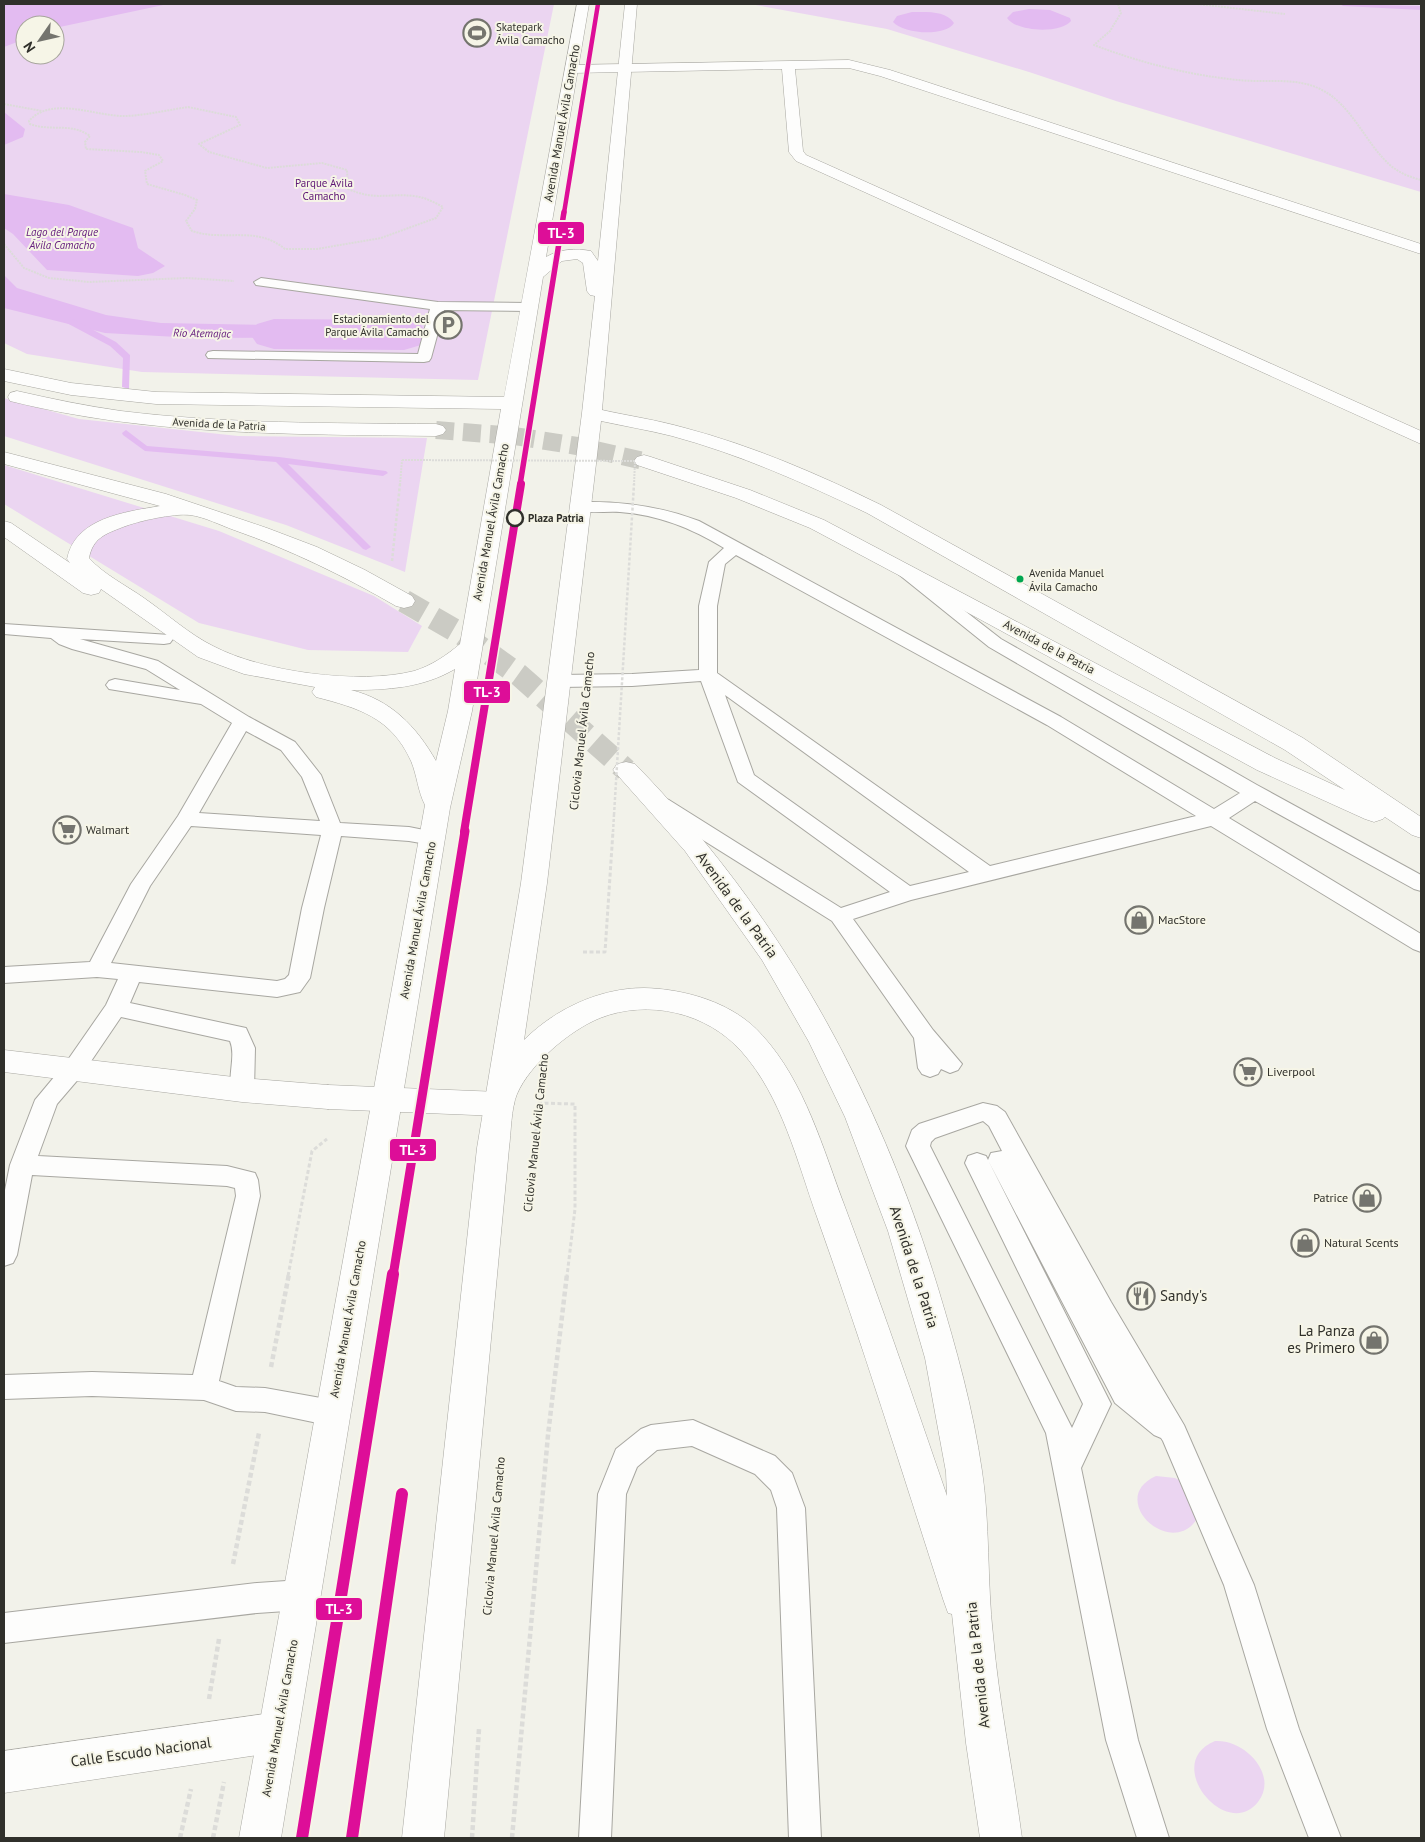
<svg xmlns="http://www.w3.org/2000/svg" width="1425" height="1842" font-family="'PT Sans',sans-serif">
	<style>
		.green { fill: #ebd5f1; fill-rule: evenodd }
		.water { fill: #e3bbf1 }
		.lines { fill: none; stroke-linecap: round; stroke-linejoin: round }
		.stream { fill: #e3bbf1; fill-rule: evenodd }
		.river { fill: #e3bbf1; fill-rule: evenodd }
		.primary-tunnel-far1 { stroke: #cbcbc4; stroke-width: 18; stroke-dasharray: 18 9; stroke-linecap: butt }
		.primary-tunnel { stroke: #cbcbc4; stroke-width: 23; stroke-dasharray: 23 11; stroke-linecap: butt }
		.lane-casing { stroke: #a8a7a1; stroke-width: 2 }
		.street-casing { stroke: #a8a7a1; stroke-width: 1 }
		.secondary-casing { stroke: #a8a7a1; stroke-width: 1 }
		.primary-casing { stroke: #a8a7a1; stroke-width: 1 }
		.path-far3 { stroke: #dcdcd9; stroke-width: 2; stroke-dasharray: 2 1; stroke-linecap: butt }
		.path-far2 { stroke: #dcdcd9; stroke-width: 2.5; stroke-dasharray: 3 2; stroke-linecap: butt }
		.path-far1 { stroke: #dcdcd9; stroke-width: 3; stroke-dasharray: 4 2.5; stroke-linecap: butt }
		.path { stroke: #dcdcd9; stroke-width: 4.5; stroke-dasharray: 5 3; stroke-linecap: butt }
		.lane { fill: #fdfdfc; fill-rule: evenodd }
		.street { fill: #fdfdfc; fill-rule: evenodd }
		.secondary { fill: #fdfdfc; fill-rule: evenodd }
		.primary { fill: #fdfdfc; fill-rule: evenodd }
		.path-bridge-far1 { stroke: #dcdcd9; stroke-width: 2; stroke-dasharray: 2 1; stroke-linecap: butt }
		.path-bridge { stroke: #dcdcd9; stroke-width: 2.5; stroke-dasharray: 3 2; stroke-linecap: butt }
		.metro-1-far4-casing { stroke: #f6f5e7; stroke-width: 6 }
		.metro-1-far3-casing { stroke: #f6f5e7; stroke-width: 8 }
		.metro-1-far2-casing { stroke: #f6f5e7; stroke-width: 11 }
		.metro-1-far1-casing { stroke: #f6f5e7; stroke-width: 13 }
		.metro-1-casing { stroke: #f6f5e7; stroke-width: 16 }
		.metro-1-far4 { stroke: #dd0e98; stroke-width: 4.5 }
		.metro-1-far3 { stroke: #dd0e98; stroke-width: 5.5 }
		.metro-1-far2 { stroke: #dd0e98; stroke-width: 8 }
		.metro-1-far1 { stroke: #dd0e98; stroke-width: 9 }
		.metro-1 { stroke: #dd0e98; stroke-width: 12 }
		.stop-dot { fill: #f6f5e7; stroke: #30302b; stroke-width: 2.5 }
		.bus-dot { fill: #00a651; stroke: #f6f5e7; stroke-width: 2 }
		.labels { text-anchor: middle; stroke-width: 4; stroke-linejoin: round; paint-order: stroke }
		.far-poi-label { font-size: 11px; fill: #30302b; stroke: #f6f5e7; text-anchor: start }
		.far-park-label { font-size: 11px; fill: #5d1475; stroke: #f6f5e7 }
		.far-water-label { font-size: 11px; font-style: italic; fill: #67207f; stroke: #f6f5e7 }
		.far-street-label { font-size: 11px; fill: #30302b; stroke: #f6f5e7 }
		.far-stop-label { font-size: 11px; font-weight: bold; fill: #30302b; stroke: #f6f5e7; text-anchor: start }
		.bus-label { font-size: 11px; fill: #30302b; stroke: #f6f5e7; text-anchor: start }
		.street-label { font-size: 12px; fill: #30302b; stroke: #f6f5e7 }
		.poi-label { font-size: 12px; fill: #30302b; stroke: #f6f5e7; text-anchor: start }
		.near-street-label { font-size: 15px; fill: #30302b; stroke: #f6f5e7 }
		.near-poi-label { font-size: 15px; fill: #30302b; stroke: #f6f5e7; text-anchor: start }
		.line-badge { stroke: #f6f5e7; stroke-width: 2 }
		.badge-label { font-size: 14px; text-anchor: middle; font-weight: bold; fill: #fff }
	</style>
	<rect width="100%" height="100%" fill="#f2f2ea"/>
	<path class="green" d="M4,4h550l-76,376 -336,-8 -115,-18 -23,-11zM25,25h30v30h-30z
		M750,4h671v188l-305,-91 -87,-29 -142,-43z
		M4,398l75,21 159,17 189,2 -22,134 -119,-47 -282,-89z
		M4,465l215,66 155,65 48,30 -14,26 -100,-2 -109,-27 -195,-119z
		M1156,1476l19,2 10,5 12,36c-27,41 -91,-21 -41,-43z
		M1215,1741c30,-2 64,34 43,61 -32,40 -97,-39 -43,-61z"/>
	<path class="water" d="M4,4h164l-113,24v-3h-30v14l-21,8z
		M1029,9l21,1 20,8 1,3c-10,13 -55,11 -64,-3l6,-6z
		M912,12c13,0 34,-2 42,11 -8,14 -51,11 -61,-1l4,-6z
		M4,112l21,17 -2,8 -19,8z
		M4,194l65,11 64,23 5,20 27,18 -12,7 -15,3 -91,-6 -34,-36 -9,-6z
		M4,275l13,13 89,27 55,8 211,4 6,8 -11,2 -172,1 -90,-5 -101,-25z"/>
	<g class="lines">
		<path class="stream" d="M1340,4l81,2v4l-78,-4z
			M63,317h6l47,25 14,13 -1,34 -7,-2 1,-29 -13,-12 -47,-25z
			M126,430l21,16 132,11 107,14 2,2 -5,3 -95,-12 83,83 -5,3 -3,-1 -87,-87 -131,-11 -22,-16 -1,-2z"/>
		<path class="river" d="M274,319l130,1 17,5 7,10 -7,10 -17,5 -130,-1 -17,-5 -7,-10 7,-10z"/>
		<path class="primary-tunnel-far1" d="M436,430l79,6 62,10 67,15"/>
		<path class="primary-tunnel" d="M404,601l59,34 56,40 107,95"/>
		<g class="lane-casing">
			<path id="lane" d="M261,278l177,24 91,1 7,4 -7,4 -85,-1 -13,48 -2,3 -5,1 -216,-4 -2,-3 2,-3 5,-1 205,3 12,-45 -174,-24 -2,-3z
				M580,502c42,-1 80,4 119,19l362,196 153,92 26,-16 -251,-146 -92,-74 2,-4h12l90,70 256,146 164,90v16l-7,-2 -159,-88 -26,17 192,116v18l-8,-3 -202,-123 -300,74 -58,19 80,111 29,34 -4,6 -8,3 -9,-4 -3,5 -8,3 -8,-3 -4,-6 -4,-30 -82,-117 -177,-111 -3,-5 3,-5 7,-2 7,2 172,108 49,-16 -152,-110 -37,-101 -69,5 -73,1 -6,-2 -3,-4 3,-4 6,-2 73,-1 67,-4v-64l10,-44 15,-14c-33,-20 -65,-33 -104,-36 -15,-1 -31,2 -46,-2l-2,-3 2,-3zM736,555l311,170 149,91 -206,50 -273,-193v-67l8,-42zM725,695l244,177 -59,14 -156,-111z
				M4,624l166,11 3,4 -3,4 -6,1 -84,-5 78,22 91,56 46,25 26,33 19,48 69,4 30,6 3,5 -3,5 -7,2 -23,-4 -68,-5 -17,72 -14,70 -10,14 -23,5 -138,-15 -9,21 116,25 9,20 -1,42 -4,6 -8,3 -8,-3c-9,-16 3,-38 -4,-55l-109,-24 -40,59 -24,28 -19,52 189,10 28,7 3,7 2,16 -41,185 17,6 29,1 67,12 10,4 4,9 -4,9 -10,4 -67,-14 -29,-1 -32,-11 -112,-4 -88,3v-24l88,-3 101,3 43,-179 -1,-8 -8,-2 -195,-11 -15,80 -4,8 -9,3v-71l6,-30 25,-65 30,-36 41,-59 12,-26 -21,-2 -93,6v-16l86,-5 41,-78 47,-68 54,-93 -31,-19 -92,-15 -3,-4 3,-4 6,-2 65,11 -34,-21 -74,-20 -13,-5 -8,-6 -47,-4zM246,731l35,19 21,27 18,44 -121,-8zM191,826l130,9 -19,73 -13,67 -4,4 -8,2 -166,-18 39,-77z
				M983,1103l14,3 8,6 106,190 73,123 70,160 45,144 42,109h-32l-42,-109 -43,-144 -61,-144 -2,-3 -7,-3 -39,-32 -127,-243 3,-7 11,-2 -13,-25 -6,-5 -48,17 -4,4 -1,4 142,282 11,-24 -118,-241 3,-7 9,-3 9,3 125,248 -30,64 57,272 31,98h-32l-31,-98 -60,-307 -140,-287 6,-16 7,-6z
				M693,1420l82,36 17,17 13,35 16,330h-32l-12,-330 -6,-18 -16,-16 -63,-28 -35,4 -20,17 -11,27 -15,344h-32l19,-344 18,-45 25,-20 10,-4z
				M301,1580l11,5 4,10 -4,10 -11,5 -44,3 -253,30v-30l253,-30z"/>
		</g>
		<g class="street-casing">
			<path id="street" d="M849,60l41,10 531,174v10l-541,-178 -31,-8 -54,1 8,82 3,4 615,276v13l-625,-283 -7,-9 -7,-83 -210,4 -7,-4 7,-4z
				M328,1085l171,7 11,4 4,8 -4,8 -11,4 -171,-7 -11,-4 -4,-8 4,-8z
				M278,1712l14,6 6,14 -6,14 -14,6 -274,41v-42z"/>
		</g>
		<g class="secondary-casing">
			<path id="secondary" d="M4,1050l238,28 86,7 11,4 4,8 -4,8 -11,4 -86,-7 -238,-30z"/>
		</g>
		<g class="primary-casing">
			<path id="primary" d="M577,4h12l-43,253c14,-8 29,-9 45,-6l7,10 27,-257h12l-35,406c27,6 55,10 83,18 68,18 133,46 196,77l422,233 118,79v21l-9,-3 -27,-18 -2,2 -9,3 -9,-3 -108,-49 -353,-192 -94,-50 -74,-30 -99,-33 -3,-4 3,-4 7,-2 7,2 99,33 74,30 451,238 70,32 -60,-40 -418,-237c-63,-30 -128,-59 -195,-77 -24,-6 -48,-10 -71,-15l-54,462 -23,157c31,-31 76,-52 120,-52 42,1 90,15 118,47 43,47 61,114 83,172 36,96 69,193 102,289l-1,-24 -21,-114 -37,-127 -43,-114 -36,-75 -47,-82 -77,-109 -72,-81 4,-6 9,-2 9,2c146,150 242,325 303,524 18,60 35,120 44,183 8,52 5,110 11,164 6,68 20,135 29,203h-42l-14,-95 -14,-129 -4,-1 -5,-14c-41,-128 -81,-256 -126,-382 -20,-56 -35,-120 -75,-165 -35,-40 -94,-53 -142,-34 -30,12 -70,46 -83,76 -6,14 -6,39 -8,54l-65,690h-42l75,-690 44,-265 61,-470 13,-117 -5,-1 -3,-4 -4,-28 -6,-4 -15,2 -19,16 -71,434 -22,97 -169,1030h-42l186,-1033c-7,-13 -8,-30 -14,-44 -20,-44 -53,-53 -95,-64l-4,-5 3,-5 -71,-13 -46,-17 -97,-68 -2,4 -8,2 -8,-2 -79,-56v-16l7,2 59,40 -3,-4c8,-41 58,-47 93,-53l-156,-42v-12l162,42 101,34 50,19 48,23 47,26 3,5 -3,5 -8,2 -8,-2c-52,-30 -105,-56 -162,-76 -14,-5 -29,-13 -44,-15 -16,-2 -52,6 -67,12 -18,7 -30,11 -34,31 14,16 38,28 55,40 23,16 45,36 69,48 49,26 147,39 201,25 17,-5 33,-16 46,-27l41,-235 -345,-5 -85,-9 -67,-14v-12l67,14 85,9 348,5zM455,669l-7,42 -12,50c-20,-35 -45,-61 -85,-71 36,0 72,-2 104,-21z
				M17,391c35,8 69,15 104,20 105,13 210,12 315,13l7,2 3,4 -3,4 -7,2c-143,-2 -286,0 -426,-35l-2,-4 2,-4z"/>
		</g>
		<path class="path-far3" d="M1118,4l3,9 -11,18 -16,14c47,18 95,30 144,35 26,3 55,-3 80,8 34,15 46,54 72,77 9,8 20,12 31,15
			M1197,4l88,10
			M4,104l38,7
			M188,107l48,10 4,8 -41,19 10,8 58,16 55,-5 25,7 1,19c28,12 39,4 66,7 10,1 20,6 29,11l-7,11 -55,20 -64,11h-32c-29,-24 -60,-7 -93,-18l-6,-10 9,-12 2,-9 -12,-5 -38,-11 -2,-13 18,-10 -4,-6 -18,-3 -55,-3 -1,-7 5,-6c-19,-14 -39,-4 -60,-12l-1,-3c23,-26 67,-4 97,-5 21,-1 42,-6 62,-9z
			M4,244l20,24 25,10 40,4 98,-4 47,3
			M400,485l2,-25"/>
		<path class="path-far2" d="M392,561l8,-77
			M613,832l1,-17"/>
		<path class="path-far1" d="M583,952h22l8,-121
			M538,1103l37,1v105l-8,67
			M532,1165l7,-60
			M288,1276l24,-125 15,-12"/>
		<path class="path" d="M271,1367l18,-93
			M233,1564l26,-131
			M209,1699l10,-60
			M180,1838l11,-49
			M213,1838l11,-56
			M472,1838l7,-109
			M512,1838l36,-403 19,-161"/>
		<use href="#lane" class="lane"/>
		<use href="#street" class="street"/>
		<use href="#secondary" class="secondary"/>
		<use href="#primary" class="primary"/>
		<path class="path-bridge-far1" d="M402,460l233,1 -1,24"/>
		<path class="path-bridge" d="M614,815l20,-331"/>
		<g class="metro-1-far4-casing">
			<path id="metro-1-far4" d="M564,213l34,-209"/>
		</g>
		<g class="metro-1-far3-casing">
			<path id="metro-1-far3" d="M520,485l44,-273"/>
		</g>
		<g class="metro-1-far2-casing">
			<path id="metro-1-far2" d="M464,832l57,-348"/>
		</g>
		<g class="metro-1-far1-casing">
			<path id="metro-1-far1" d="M393,1276l72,-445"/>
		</g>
		<g class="metro-1-casing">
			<path id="metro-1" d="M302,1838l91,-564
				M352,1838l50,-344"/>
		</g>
		<use href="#metro-1-far4" class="metro-1-far4"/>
		<use href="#metro-1-far3" class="metro-1-far3"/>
		<use href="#metro-1-far2" class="metro-1-far2"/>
		<use href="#metro-1-far1" class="metro-1-far1"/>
		<use href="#metro-1" class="metro-1"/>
	</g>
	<defs>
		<g id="stadium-ring" transform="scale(1.4375)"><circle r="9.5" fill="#f6f5e7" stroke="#74746e" stroke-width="1.5"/><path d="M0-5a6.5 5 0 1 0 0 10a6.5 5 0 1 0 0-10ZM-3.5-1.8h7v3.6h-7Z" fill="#74746e"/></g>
		<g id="parking-ring" transform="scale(1.4375)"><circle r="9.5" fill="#f6f5e7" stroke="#74746e" stroke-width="1.5"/><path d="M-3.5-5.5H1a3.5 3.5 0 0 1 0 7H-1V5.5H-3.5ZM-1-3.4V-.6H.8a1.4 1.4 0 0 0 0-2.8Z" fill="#74746e"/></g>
		<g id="supermarket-ring" transform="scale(1.4375)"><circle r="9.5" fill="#f6f5e7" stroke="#74746e" stroke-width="1.5"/><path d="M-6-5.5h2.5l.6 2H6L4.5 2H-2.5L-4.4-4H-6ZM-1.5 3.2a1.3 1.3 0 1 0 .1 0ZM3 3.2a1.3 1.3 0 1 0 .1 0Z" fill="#74746e"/></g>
		<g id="shop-ring" transform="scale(1.4375)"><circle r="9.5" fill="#f6f5e7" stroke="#74746e" stroke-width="1.5"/><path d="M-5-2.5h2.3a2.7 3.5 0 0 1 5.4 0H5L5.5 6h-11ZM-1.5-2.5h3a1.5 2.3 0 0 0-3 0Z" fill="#74746e"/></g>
		<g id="restaurant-ring" transform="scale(1.4375)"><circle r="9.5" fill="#f6f5e7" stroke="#74746e" stroke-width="1.5"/><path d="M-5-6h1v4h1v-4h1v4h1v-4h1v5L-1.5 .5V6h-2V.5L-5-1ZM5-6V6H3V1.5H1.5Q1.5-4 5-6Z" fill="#74746e"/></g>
	</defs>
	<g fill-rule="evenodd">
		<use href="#stadium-ring" x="477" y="33"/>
		<use href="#parking-ring" x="448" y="325"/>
		<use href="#supermarket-ring" x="67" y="830"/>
		<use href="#shop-ring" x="1139" y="920"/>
		<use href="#supermarket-ring" x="1248" y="1072"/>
		<use href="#shop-ring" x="1367" y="1198"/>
		<use href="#shop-ring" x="1305" y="1243"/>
		<use href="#restaurant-ring" x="1141" y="1296"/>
		<use href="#shop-ring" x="1374" y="1340"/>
	</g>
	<circle class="stop-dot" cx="515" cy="518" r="8"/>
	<circle class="bus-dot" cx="1020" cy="579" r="4.5"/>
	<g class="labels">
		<g class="far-poi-label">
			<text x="496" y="31">Skatepark<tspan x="496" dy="13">Ávila Camacho</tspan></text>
			<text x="429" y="323" text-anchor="end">Estacionamiento del<tspan x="429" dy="13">Parque Ávila Camacho</tspan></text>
		</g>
		<g class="far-park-label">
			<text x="324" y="187">Parque Ávila<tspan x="324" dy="13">Camacho</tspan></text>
		</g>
		<g class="far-water-label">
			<text x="62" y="236">Lago del Parque<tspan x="62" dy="13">Ávila Camacho</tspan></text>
			<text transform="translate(202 333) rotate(1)" y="4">Río Atemajac</text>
		</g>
		<g class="far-street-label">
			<text transform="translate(219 424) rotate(3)" y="4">Avenida de la Patria</text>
		</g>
		<g class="far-stop-label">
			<text x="528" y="522">Plaza Patria</text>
		</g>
		<g class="bus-label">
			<text x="1029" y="577">Avenida Manuel<tspan x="1029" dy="14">Ávila Camacho</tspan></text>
		</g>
		<g class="street-label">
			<text transform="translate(562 123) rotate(-80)" y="4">Avenida Manuel Ávila Camacho</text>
			<text transform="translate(491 522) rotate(-80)" y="4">Avenida Manuel Ávila Camacho</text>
			<text transform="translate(1049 647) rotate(28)" y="4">Avenida de la Patria</text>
			<text transform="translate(582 731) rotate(-84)" y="4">Ciclovia Manuel Ávila Camacho</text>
			<text transform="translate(418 920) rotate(-80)" y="4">Avenida Manuel Ávila Camacho</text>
			<text transform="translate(536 1133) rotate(-84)" y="4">Ciclovia Manuel Ávila Camacho</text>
			<text transform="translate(348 1319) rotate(-80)" y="4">Avenida Manuel Ávila Camacho</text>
			<text transform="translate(494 1536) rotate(-85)" y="4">Ciclovia Manuel Ávila Camacho</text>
			<text transform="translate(280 1718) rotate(-80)" y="4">Avenida Manuel Ávila Camacho</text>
		</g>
		<g class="poi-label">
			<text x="86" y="834">Walmart</text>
			<text x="1158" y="924">MacStore</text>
			<text x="1267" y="1076">Liverpool</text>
			<text x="1348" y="1202" text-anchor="end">Patrice</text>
			<text x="1324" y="1247">Natural Scents</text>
		</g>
		<g class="near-street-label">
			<text transform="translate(737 905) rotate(54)" y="5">Avenida de la Patria</text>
			<text transform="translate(914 1267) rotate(72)" y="5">Avenida de la Patria</text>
			<text transform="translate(978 1665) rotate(-96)" y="5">Avenida de la Patria</text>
			<text transform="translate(141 1752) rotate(-8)" y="5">Calle Escudo Nacional</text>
		</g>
		<g class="near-poi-label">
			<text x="1160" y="1301">Sandy's</text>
			<text x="1355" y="1336" text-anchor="end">La Panza<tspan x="1355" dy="17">es Primero</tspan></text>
		</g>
	</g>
	<g class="line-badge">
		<rect x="537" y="221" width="48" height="24" rx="5" fill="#dd0e98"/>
		<rect x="463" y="680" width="48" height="24" rx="5" fill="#dd0e98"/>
		<rect x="389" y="1138" width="48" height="24" rx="5" fill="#dd0e98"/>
		<rect x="315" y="1597" width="48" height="24" rx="5" fill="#dd0e98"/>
	</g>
	<g class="badge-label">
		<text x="561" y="238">TL-3</text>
		<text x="487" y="697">TL-3</text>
		<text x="413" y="1155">TL-3</text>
		<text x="339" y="1614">TL-3</text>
	</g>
	<rect width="1425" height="1842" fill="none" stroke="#30302b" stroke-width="10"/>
	<g transform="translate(40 40) rotate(236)"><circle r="24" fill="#f6f5e7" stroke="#a7a69c"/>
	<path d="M0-4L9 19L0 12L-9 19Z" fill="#74746e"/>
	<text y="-8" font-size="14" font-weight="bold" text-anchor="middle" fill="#30302b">N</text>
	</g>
</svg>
